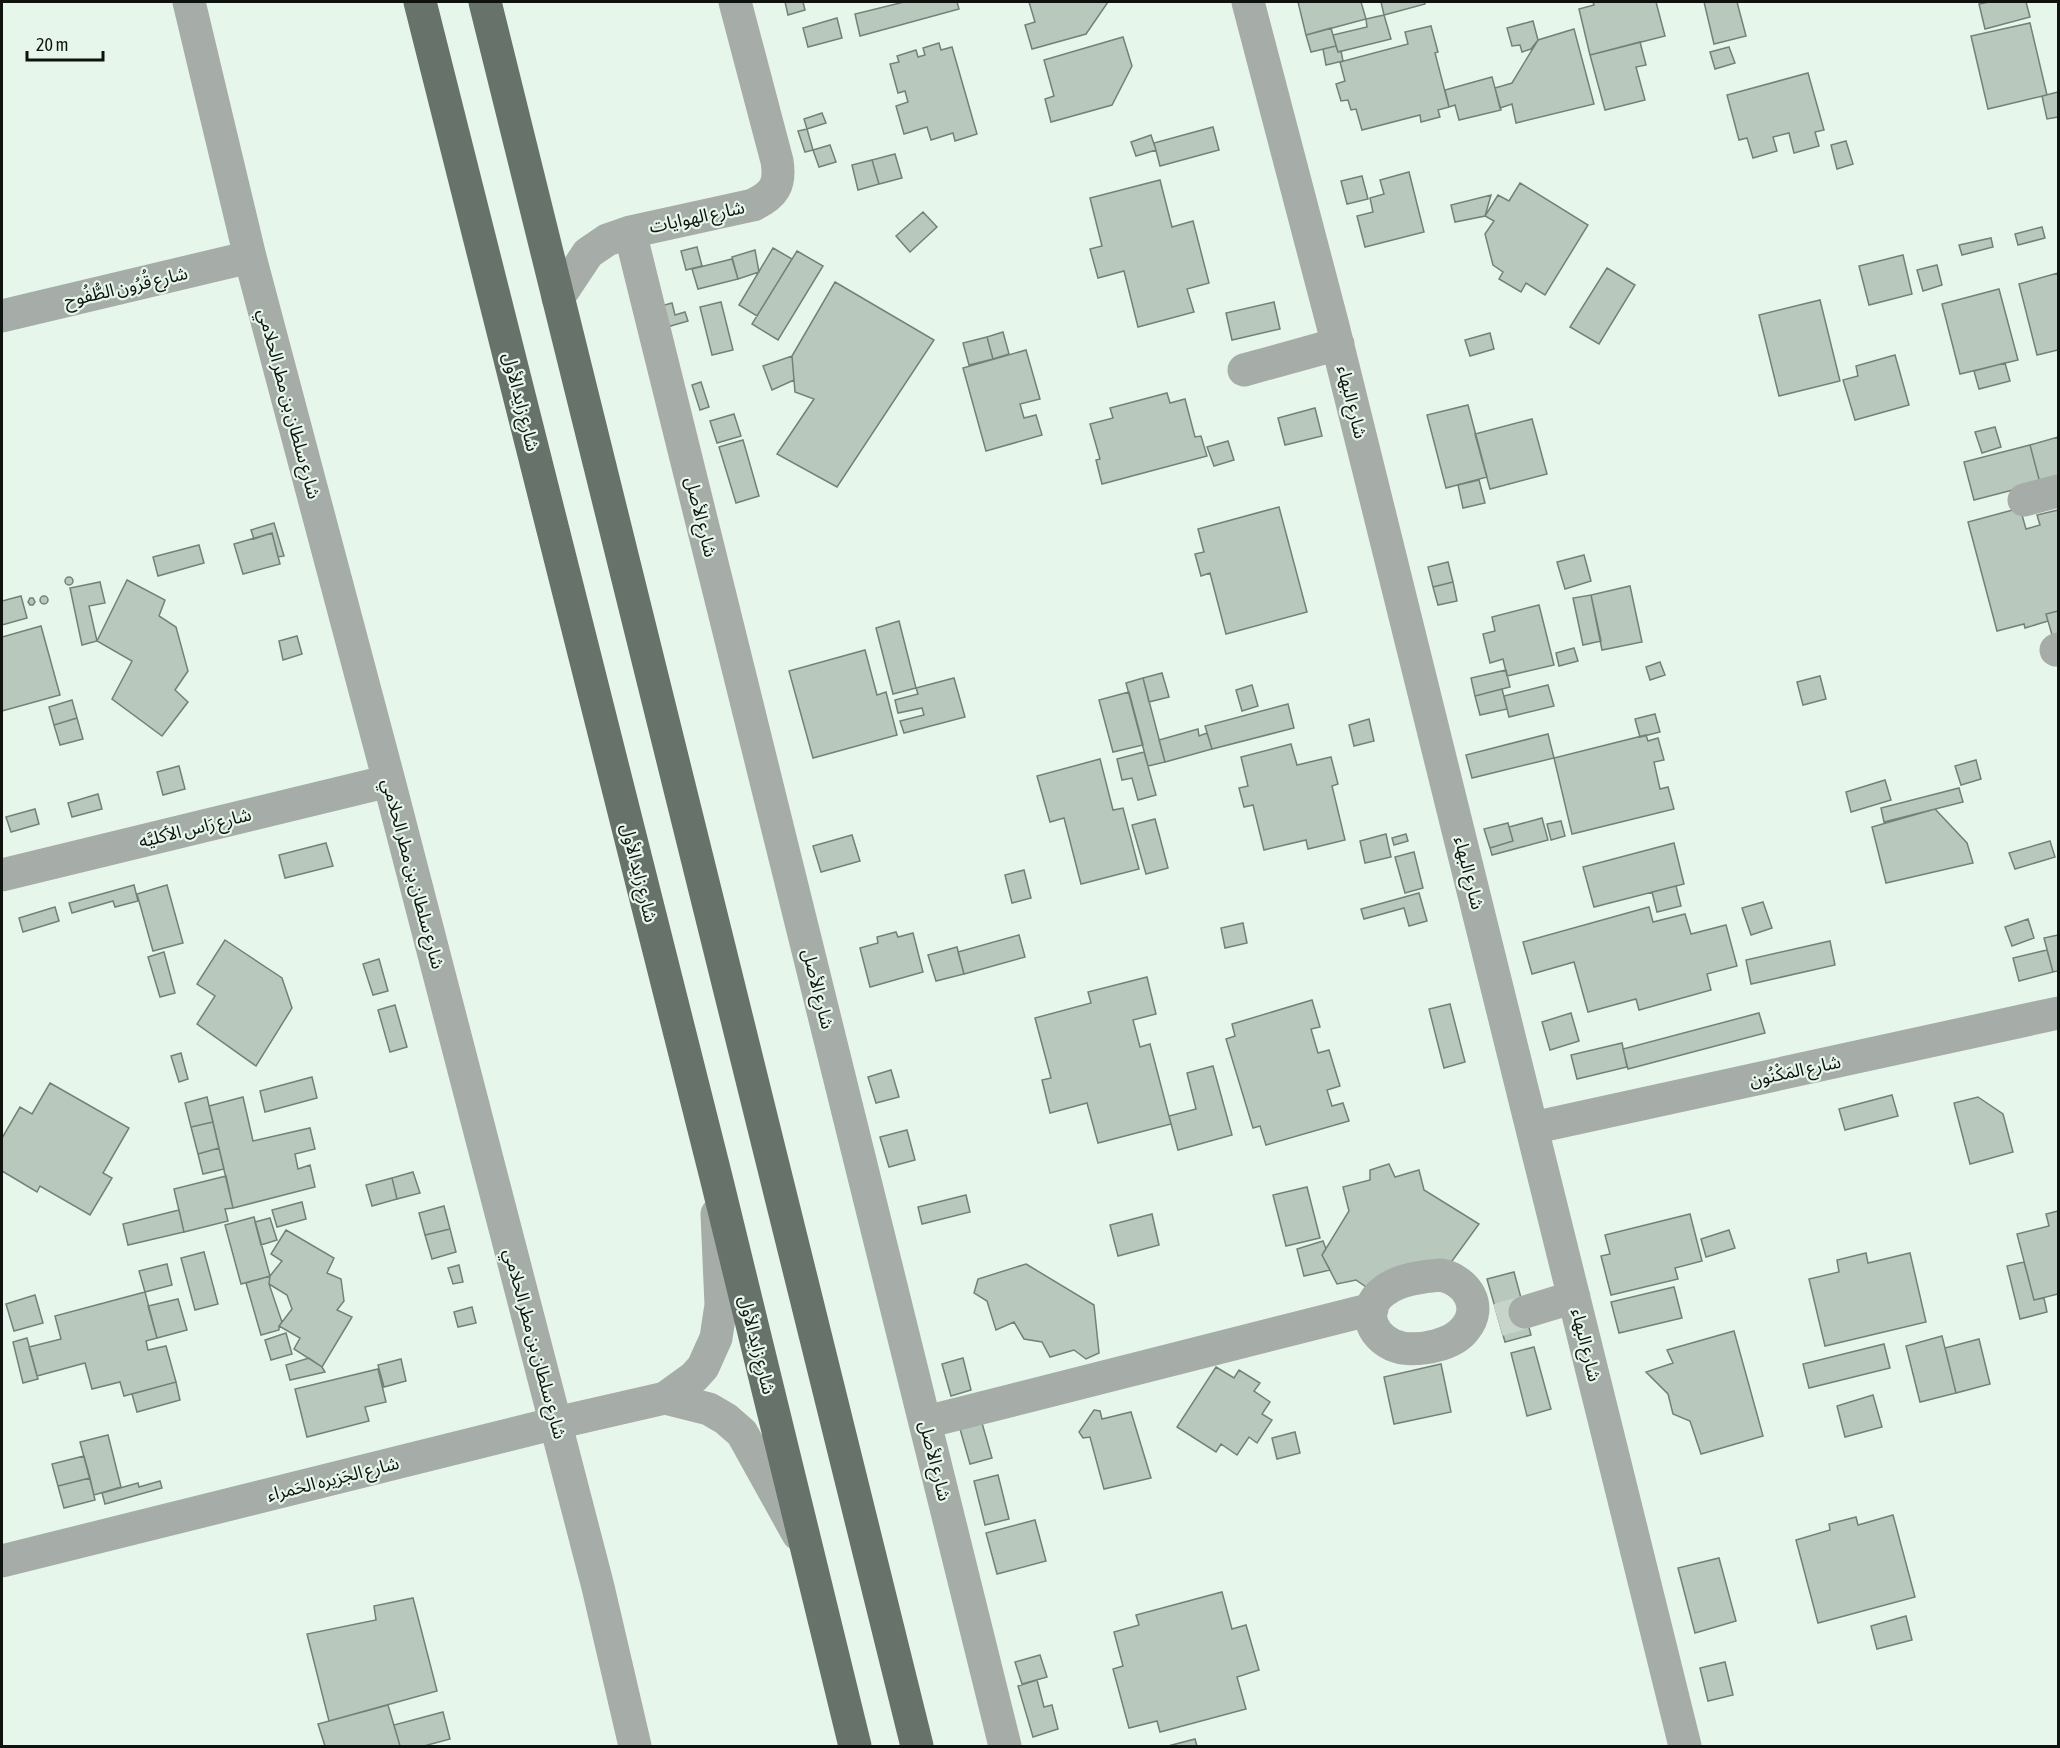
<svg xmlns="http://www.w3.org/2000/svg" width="2060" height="1748" font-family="'Asap Condensed','Noto Sans Arabic',sans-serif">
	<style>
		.building { fill: #b9c8bd; stroke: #738177; stroke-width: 1.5 }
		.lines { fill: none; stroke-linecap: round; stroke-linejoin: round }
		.minor-tunnel { stroke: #c6d4c9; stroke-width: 33; stroke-dasharray: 33 16; stroke-linecap: butt }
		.minor { stroke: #a6aca7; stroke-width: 33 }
		.major { stroke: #67726a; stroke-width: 33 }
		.labels { text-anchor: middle; stroke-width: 4.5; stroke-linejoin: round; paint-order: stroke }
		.street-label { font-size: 18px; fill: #0e130f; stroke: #e7f6ea }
	</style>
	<rect width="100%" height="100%" fill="#e7f6ea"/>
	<path class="building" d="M785,2h18l2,8 -17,5z
		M904,2h53l2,7 -99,27 -5,-22z
		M1029,2h79l-22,32 -54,15 -7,-24 10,-3z
		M1298,2h63l5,17 -60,16z
		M1381,2h44v2l-41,11z
		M1593,2h63l9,34 -75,19 -11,-46 15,-4z
		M1704,2h33l9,34 -32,8z
		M1989,2h37l4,15 -45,12 -6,-25z
		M1384,15l7,24 -53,13 -5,-17 34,-8 -1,-8z
		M837,18l5,20 -34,9 -5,-19z
		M1533,21l5,19 -7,9 -9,3 -2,-7 -8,1 -5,-18z
		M2030,23l17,72 -59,14 -17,-73z
		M1431,26l7,26 -3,1 14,54 -11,3 2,7 -19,5 -1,-7 -58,15 -6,-21 -5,1 -3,-10 -7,1 -5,-17 9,-3 -5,-19 68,-18 -3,-12z
		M1331,28l5,18 -25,6 -5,-17z
		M1574,29l20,75 -78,19 -4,-19 -12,4 -5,-20 17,-5 26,-43z
		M1123,37l9,29 -20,39 -61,17 -6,-23 9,-3 -10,-36z
		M1640,42l6,23 -10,2 9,33 -40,10 -15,-55z
		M939,43l2,7 11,-3 25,87 -22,7 -2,-8 -22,7 -4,-13 -23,7 -8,-28 12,-4 -3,-11 -7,2 -8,-29 9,-2 -2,-6 19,-6 2,7 7,-2 -2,-7z
		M1336,46l2,6 3,-1 2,10 -17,4 -3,-16z
		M1729,47l6,16 -20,6 -5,-17z
		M1808,73l16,57 -9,2 4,14 -25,7 -5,-20 -16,4 4,14 -24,7 -6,-20 -8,2 -12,-45z
		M1492,77l9,33 -42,10 -4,-15 -6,2 -4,-17z
		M2058,92v25l-11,2 -5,-23z
		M822,113l4,10 -19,6 -3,-10z
		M1213,127l6,23 -59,16 -6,-23z
		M807,129l6,21 -8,2 -7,-21z
		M1151,135l5,15 -20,6 -5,-14z
		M1846,141l7,23 -16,5 -6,-24z
		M830,145l6,17 -17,5 -6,-17z
		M895,154l7,24 -23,6 -7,-24z
		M872,160l7,24 -21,6 -6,-25z
		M1409,172l15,60 -59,15 -8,-31 16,-4 -3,-14 14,-4 -4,-14z
		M1362,176l6,23 -21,5 -6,-23z
		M1160,180l12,47 21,-6 16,62 -22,6 7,23 -56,15 -14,-56 -26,7 -8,-29 12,-3 -12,-48z
		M1520,183l68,42 -43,70 -19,-12 -5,9 -22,-13 4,-7 -10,-7 -8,-31 9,-13 -9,-5 13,-21 11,6z
		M1491,195l-6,21 -30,6 -4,-17z
		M923,212l14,15 -27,25 -14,-16z
		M2042,227l3,11 -27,7 -3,-11z
		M1991,238l2,9 -31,8 -3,-10z
		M697,247l5,19 -16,4 -5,-19z
		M773,248l19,11 -35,57 -18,-11z
		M755,250l4,22 -21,7 -6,-22z
		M797,251l26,15 -45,74 -26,-16z
		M1903,255l9,39 -43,11 -10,-39z
		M732,259l6,20 -40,10 -6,-20z
		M1937,265l5,20 -19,6 -6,-21z
		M1607,268l28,17 -36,59 -29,-17z
		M2058,273v77l-21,5 -18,-71z
		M835,282l99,58 -97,147 -60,-33 37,-55 -19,-7 -3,-36z
		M1999,289l19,71 -58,14 -18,-70z
		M1820,300l20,81 -61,15 -20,-81z
		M721,302l12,48 -21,5 -12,-48z
		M1274,302l6,27 -48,11 -6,-27z
		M672,303l3,12 10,-3 3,9 -21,6 -6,-21z
		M1003,332l6,22 -16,5 -6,-22z
		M1490,333l4,16 -24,7 -5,-16z
		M987,337l6,22 -24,6 -6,-22z
		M1026,350l14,49 -20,5 4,14 12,-3 6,20 -56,16 -23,-83z
		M1895,355l14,50 -54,15 -12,-40 15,-4 -2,-10z
		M792,356l2,24 -22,10 -9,-24z
		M2005,363l5,18 -31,8 -5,-18z
		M701,382l8,25 -9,3 -8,-25z
		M1167,393l3,10 15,-4 10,38 6,-1 6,20 -105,28 -6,-24 4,-1 -10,-35 23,-6 -3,-10z
		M1468,405l19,72 -41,11 -19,-73z
		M1315,408l7,28 -37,9 -7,-27z
		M734,414l7,22 -24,7 -7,-22z
		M1532,419l15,55 -57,15 -15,-55z
		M1995,427l6,20 -19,6 -7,-21z
		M2058,437v41l-18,5 -10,-38z
		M743,440l16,56 -23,7 -17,-56z
		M1228,441l6,19 -20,6 -7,-19z
		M2030,445l10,38 -66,17 -10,-38z
		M1479,480l6,23 -22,5 -5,-23z
		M1279,507l28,105 -81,22 -16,-61 -9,3 -6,-22 9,-2 -6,-23z
		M2020,508l6,21 14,-4 -3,-10 21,-5v101l-12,3 2,7 -23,7 -1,-4 -27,7 -29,-109z
		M274,523l10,33 -6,1 -6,-24 -18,6 -3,-9z
		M272,533l8,31 -37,10 -9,-30z
		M199,545l5,18 -46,13 -5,-19z
		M1584,555l7,26 -26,8 -8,-27z
		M1448,562l5,20 -20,5 -5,-20z
		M65 581a4 4 0 1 1 8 0a4 4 0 1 1-8 0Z
		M127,580l38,20 -6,16 17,11 12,44 -13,19 13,12 -26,34 -50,-37 20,-38 -35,-20z
		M100,582l5,21 -16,3 8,35 -15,4 -12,-57z
		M1453,582l4,19 -19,4 -5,-18z
		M1630,586l12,56 -40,8 -11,-55z
		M1591,595l10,46 -18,4 -10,-47z
		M21,596l6,22 -25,7v-24z
		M40 600a4 4 0 1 1 8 0a4 4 0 1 1-8 0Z
		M30,598h3l2,4 -2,3h-3l-2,-3z
		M1539,605l15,60 -47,11 -4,-17 -13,4 -7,-29 12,-3 -3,-14z
		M2058,611v23l-6,1 -6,-21z
		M899,621l17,67 -23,6 -17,-66z
		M41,626l19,69 -58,16v-74z
		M297,636l5,18 -19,6 -4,-19z
		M1574,648l4,13 -19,5 -3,-13z
		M865,650l12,45 9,-3 11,43 -84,23 -24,-87z
		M1660,662l5,13 -15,5 -4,-13z
		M1506,670l4,17 -35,9 -4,-18z
		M1162,673l7,24 -20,5 -6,-24z
		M1820,676l6,23 -23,6 -6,-23z
		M954,678l11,39 -61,16 -4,-12 24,-6 -2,-7 -24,5 -3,-13 23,-6 -2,-6z
		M1143,678l22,84 -17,4 -22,-83z
		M1252,685l6,21 -16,5 -6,-21z
		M1548,685l6,21 -45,11 -5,-21z
		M1502,689l5,20 -27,6 -5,-19z
		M1129,692l14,53 -30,7 -14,-52z
		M72,700l5,18 -23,7 -5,-18z
		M1288,704l6,24 -82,21 -7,-23z
		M1655,714l5,18 -20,5 -5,-18z
		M77,718l6,21 -23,6 -6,-20z
		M1369,719l5,22 -20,5 -5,-21z
		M1198,729l1,7 8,-3 5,16 -47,13 -6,-22z
		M1548,734l6,24 -82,20 -6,-23z
		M1646,735l2,6 10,-3 6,22 -10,2 6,27 8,-2 6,22 -102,25 -18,-76z
		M1291,744l6,21 34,-8 7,27 -6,2 13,54 -37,9 -2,-9 -42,10 -11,-45 -9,2 -5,-19 9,-2 -7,-29z
		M1144,752l12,43 -18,5 -6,-22 -10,2 -5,-21z
		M1100,759l13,51 10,-2 16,61 -58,15 -17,-66 -14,4 -13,-46z
		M1976,760l5,19 -20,6 -6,-19z
		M179,766l6,23 -22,6 -6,-23z
		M1885,780l6,20 -40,12 -5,-20z
		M1959,788l4,14 -79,20 -3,-14z
		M98,794l4,15 -30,8 -4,-14z
		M35,809l4,15 -28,8 -5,-15z
		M1935,809l32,34 6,20 -87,20 -14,-56z
		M1542,818l6,22 -56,15 -2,-7 23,-7 -4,-14z
		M1155,819l13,49 -22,6 -14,-49z
		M1561,821l4,15 -14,4 -4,-16z
		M1508,823l5,18 -23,7 -6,-19z
		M1386,834l5,23 -26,6 -5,-22z
		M1406,834l2,7 -14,4 -2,-7z
		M852,835l8,26 -39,11 -8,-26z
		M2050,841l5,16 -40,12 -6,-16z
		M326,843l7,23 -48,12 -6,-23z
		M1674,843l10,41 -90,23 -11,-40z
		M1414,852l9,36 -18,5 -10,-36z
		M1024,870l7,28 -19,5 -7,-28z
		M134,885l4,16 -23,6 -2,-6 -41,12 -3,-10z
		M167,885l16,58 -30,8 -16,-57z
		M1676,886l5,20 -24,6 -5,-20z
		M1419,893l8,28 -18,5 -5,-18 -40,11 -3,-10z
		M1763,902l9,26 -21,7 -9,-27z
		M55,907l4,14 -36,11 -4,-14z
		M1649,907l4,15 32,-8 6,20 35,-9 11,41 -30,8 4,16 -72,20 -3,-11 -48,13 -14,-50 -42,12 -9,-32z
		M2028,919l6,19 -22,8 -7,-19z
		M1243,923l4,20 -22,5 -4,-20z
		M896,932l2,5 15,-4 10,39 -53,15 -10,-39 18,-5 -1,-6z
		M1019,935l6,22 -61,17 -6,-22z
		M2058,935v36l-5,1 -9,-34z
		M225,940l57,38 10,30 -36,58 -59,-42 18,-28 -18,-12z
		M1830,941l5,24 -84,19 -5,-24z
		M957,947l7,27 -28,7 -8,-26z
		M2047,950l6,22 -34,9 -6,-23z
		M164,952l11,41 -15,4 -12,-40z
		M379,959l9,32 -15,4 -10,-31z
		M1147,977l9,37 -23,6 7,27 10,-3 21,80 -73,19 -11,-40 -37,10 -8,-33 9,-2 -16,-60 56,-15 -3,-11z
		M1312,1000l8,27 -9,2 7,24 11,-3 11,36 -13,4 5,16 11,-3 6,18 -83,24 -6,-19 -7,2 -27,-89 9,-3 -3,-12z
		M1450,1004l15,58 -21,6 -15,-59z
		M395,1005l12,42 -17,5 -12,-42z
		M1571,1013l8,28 -29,9 -8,-28z
		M1759,1013l6,20 -137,36 -5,-20z
		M1622,1043l5,24 -50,12 -6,-24z
		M181,1053l7,26 -9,3 -8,-26z
		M1213,1066l19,69 -54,15 -9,-34 27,-7 -9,-36z
		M891,1070l8,27 -23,6 -8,-26z
		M312,1077l5,21 -52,14 -5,-21z
		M50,1083l79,45 -26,45 9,5 -22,37 -50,-29 -3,6 -35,-21v-33l18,-31 12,7z
		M1892,1095l6,21 -53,14 -6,-21z
		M207,1097l6,25 -22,5 -6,-24z
		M243,1097l10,44 57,-13 5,21 -20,5 3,15 12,-4 5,22 -82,21 -24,-102z
		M1978,1097l25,17 10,38 -43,12 -16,-61z
		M213,1122l6,26 -21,6 -7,-27z
		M907,1130l8,30 -26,7 -9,-30z
		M219,1148l5,21 -21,5 -5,-20z
		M1389,1164l6,13 24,-7 5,20 55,34 -35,48 -75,17 -13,-9 -19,4 -15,-29 27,-44 -6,-24 27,-7v-10z
		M413,1172l7,21 -23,6 -5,-21z
		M226,1176l7,32 -8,1 3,12 -44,11 -10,-43z
		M392,1178l5,21 -25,7 -6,-21z
		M1307,1187l13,51 -34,8 -13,-51z
		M966,1195l4,17 -48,12 -4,-17z
		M302,1202l4,17 -29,8 -5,-17z
		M444,1206l6,23 -25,6 -6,-22z
		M179,1210l5,22 -56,13 -5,-21z
		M2058,1211v83l-24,6 -17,-66 32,-8 -3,-12z
		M1152,1214l7,31 -41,11 -8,-31z
		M1690,1214l12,47 -27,7 3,11 -67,16 -10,-39 9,-2 -5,-19z
		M254,1217l16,59 -29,8 -16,-59z
		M270,1218l7,22 -16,5 -6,-23z
		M450,1229l6,23 -24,7 -7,-24z
		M286,1230l48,28 -7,15 14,6 3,22 -7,9 15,7 -30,50 -28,-18 6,-11 -21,-12 13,-17 -5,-14 -18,-11 1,-8 12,-15 -11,-7z
		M1729,1230l6,18 -29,9 -5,-18z
		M1323,1241l3,8 -4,6 8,15 -26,6 -7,-27z
		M204,1252l14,52 -23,6 -14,-52z
		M1866,1253l2,10 42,-10 16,69 -101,24 -16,-67 30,-7 -2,-12z
		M2024,1262l10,38 10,-2 3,14 -27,7 -13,-53z
		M167,1264l5,21 -27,7 -6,-21z
		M1026,1264l68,41 5,48 -13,6 -12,-9 -24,7 -8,-15 -18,-3 -10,-17 -18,8 -9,-29 -13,-8 4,-14z
		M459,1265l4,17 -10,2 -5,-16z
		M1514,1272l17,63 -26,7 -18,-63z
		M270,1276l-1,8 13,38 -3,4v4l-18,5 -15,-52z
		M1674,1287l8,31 -63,15 -8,-31z
		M145,1292l12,46 -11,3 2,9 18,-4 10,36 -52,14 -4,-14 -28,7 -7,-26 -48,13 -8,-29 32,-8 -6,-23z
		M35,1295l8,28 -29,8 -8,-27z
		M178,1299l9,31 -30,8 -9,-32z
		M472,1307l4,16 -18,4 -4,-15z
		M1734,1331l29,105 -62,18 -11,-33 -17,-7 -5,-20 -22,-22 27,-9 -6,-13z
		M286,1333l6,21 -21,6 -6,-20z
		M1942,1336l14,57 -36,9 -14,-56z
		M27,1338l11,41 -15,4 -10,-41z
		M1979,1339l11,45 -34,9 -11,-45z
		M1884,1344l6,24 -81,20 -6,-24z
		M1534,1347l17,62 -24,7 -16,-63z
		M309,1358l13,9 3,5 -35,8 -4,-15z
		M963,1358l8,32 -20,6 -9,-32z
		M401,1359l5,22 -22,6 -6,-22z
		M1441,1364l10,48 -57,12 -10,-47z
		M1216,1367l18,11 5,-8 21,13 -6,8 16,11 -8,12 10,6 -15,23 -8,-6 -12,18 -16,-11 -5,8 -39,-25z
		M378,1369l8,33 -21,5 4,14 -62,16 -12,-48z
		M176,1382l4,18 -43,12 -5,-18z
		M1873,1395l9,32 -37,10 -8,-31z
		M1094,1410l6,1 2,8 29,-7 20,66 -47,11 -14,-52 -7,1 -4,-6z
		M982,1423l10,35 -22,6 -10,-35z
		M1295,1432l5,21 -23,6 -5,-21z
		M108,1435l13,52 -27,8 -14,-53z
		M84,1456l6,22 -32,8 -6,-22z
		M998,1475l11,44 -24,6 -11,-44z
		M90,1478l5,22 -31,8 -6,-22z
		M160,1481l2,7 -57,16 -3,-11 36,-10 1,4z
		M1893,1515l22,82 -97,26 -22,-83 34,-10 -1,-6 27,-7 2,8z
		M1035,1520l11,41 -49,13 -11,-41z
		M1719,1558l17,63 -41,12 -17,-65z
		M1222,1592l10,37 14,-4 13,45 -22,7 9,32 -86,23 -3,-11 -28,7 -16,-59 10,-3 -9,-34 25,-7 -3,-10z
		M413,1598l24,93 -108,30 -22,-87 69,-14 -2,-14z
		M1906,1616l6,24 -35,9 -6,-23z
		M1040,1655l7,22 -25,7 -7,-22z
		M1725,1662l8,33 -25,6 -8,-33z
		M1037,1680l7,27 8,-2 6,24 -25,8 -15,-51z
		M388,1705l12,41h-75l-7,-22z
		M443,1712l7,27 -26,7h-24l-6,-21z
		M1195,1739l2,7h-29z"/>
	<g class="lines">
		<path class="minor-tunnel" d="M1498,1320l27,-8"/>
		<path class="minor" d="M189,2l61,255 139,524 209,806 37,159
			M1248,2l85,324 352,1420
			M630,232l375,1514
			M558,298l30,-45 19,-13 23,-8 123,-27c21,-10 28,-20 24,-44l-42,-159
			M2,316l248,-59
			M1244,370l94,-26
			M2024,500l34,-9
			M2056,650l2,-1
			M2,875l387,-94
			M1532,1128l526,-115
			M1441,1275c25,5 43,31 24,54 -12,16 -44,22 -63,19 -29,-6 -44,-38 -18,-57 14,-11 40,-15 57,-16z
			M1525,1312l49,-15
			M665,1398l44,11 17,10 16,14 56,101
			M926,1422l446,-113
			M2,1561l554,-138 109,-25 29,-21 9,-10 13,-29 5,-33 -4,-91"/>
		<path class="major" d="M420,2l296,1175 139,569
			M485,2l432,1744"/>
	</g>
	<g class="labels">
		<g class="street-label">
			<text transform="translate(697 217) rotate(-12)" y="6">شارع الهوايات</text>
			<text transform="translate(126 287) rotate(-13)" y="6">شارع قُرُون الطُّفُوح</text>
			<text transform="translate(521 402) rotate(76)" y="6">شارع زايد الأول</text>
			<text transform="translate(1352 402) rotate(76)" y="6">شارع البهاء</text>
			<text transform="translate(289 404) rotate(75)" y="6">شارع سلطان بن مطر الحلامي</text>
			<text transform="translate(701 517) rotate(76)" y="6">شارع الأصل</text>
			<text transform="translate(195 828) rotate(-14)" y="6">شارع رَاس الأكليَّه</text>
			<text transform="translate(639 873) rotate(76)" y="6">شارع زايد الأول</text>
			<text transform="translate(1469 873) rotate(76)" y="6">شارع البهاء</text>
			<text transform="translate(413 874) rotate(75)" y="6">شارع سلطان بن مطر الحلامي</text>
			<text transform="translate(818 989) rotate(76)" y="6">شارع الأصل</text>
			<text transform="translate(1795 1071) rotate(-12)" y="6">شارع المَكْنُون</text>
			<text transform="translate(535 1344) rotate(75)" y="6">شارع سلطان بن مطر الحلامي</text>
			<text transform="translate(757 1345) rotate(76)" y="6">شارع زايد الأول</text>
			<text transform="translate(1586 1345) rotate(76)" y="6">شارع البهاء</text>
			<text transform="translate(935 1461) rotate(76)" y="6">شارع الأصل</text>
			<text transform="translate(333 1479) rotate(-14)" y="6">شارع الجَزيره الحَمراء</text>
		</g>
	</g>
	<rect width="2060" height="1748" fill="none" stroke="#0e130f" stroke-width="6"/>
	<path d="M27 51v9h76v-9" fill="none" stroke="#0e130f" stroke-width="3"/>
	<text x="36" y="51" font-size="18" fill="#0e130f" stroke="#e7f6ea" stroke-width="4.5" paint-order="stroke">20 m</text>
</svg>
